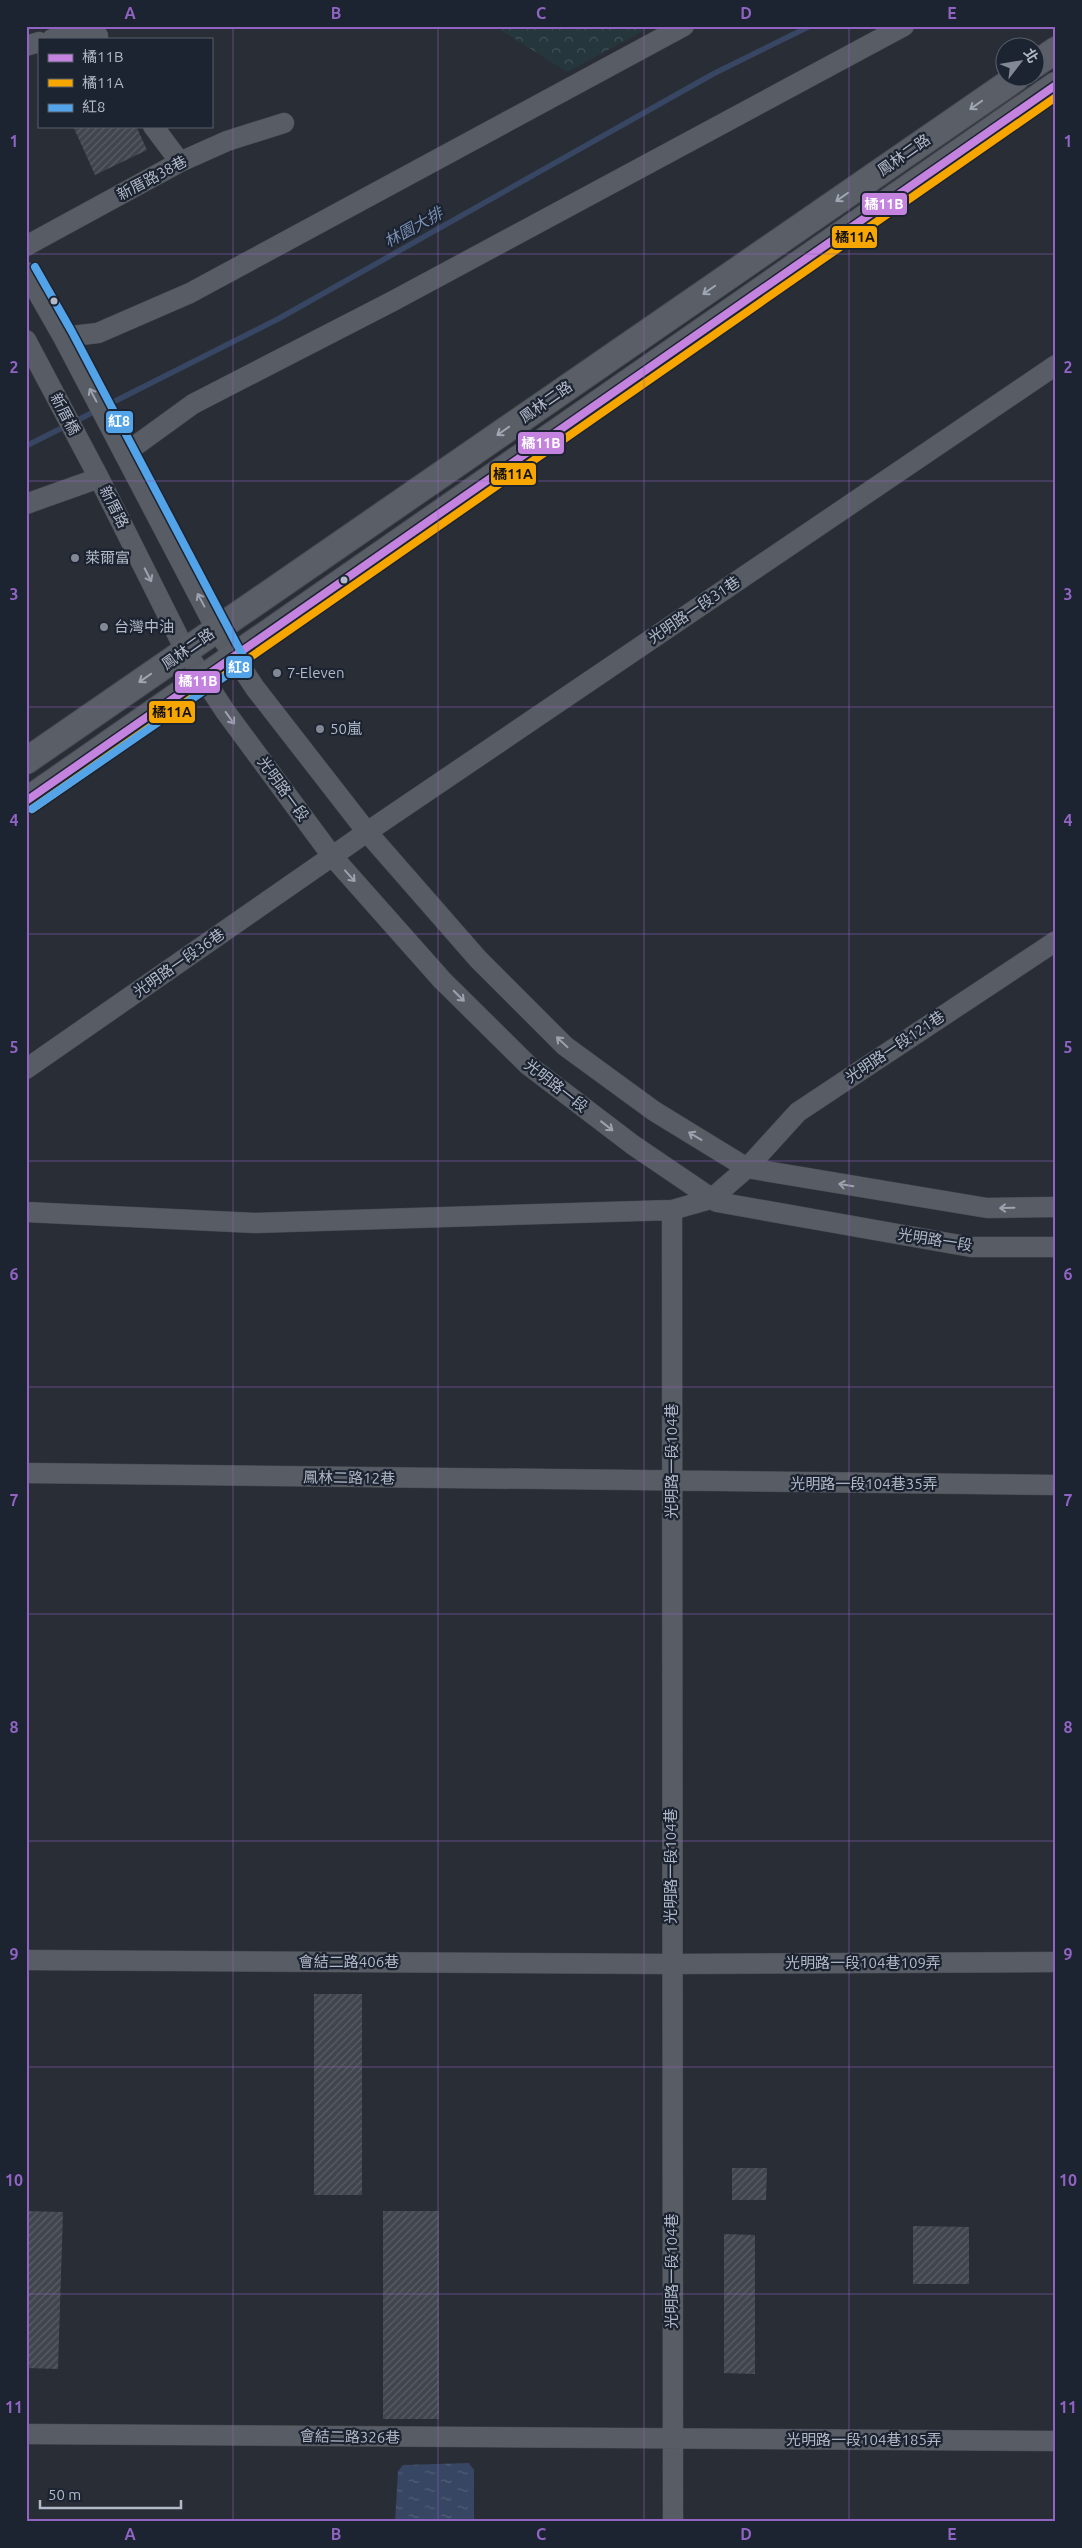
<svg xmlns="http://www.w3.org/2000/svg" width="1082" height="2548" font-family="Ubuntu,'Noto Sans TC',sans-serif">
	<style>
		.forest { fill: url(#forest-crowns) }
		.water { fill: url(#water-ripples) }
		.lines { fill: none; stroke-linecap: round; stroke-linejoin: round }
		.stream { stroke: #374662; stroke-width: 5.5 }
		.building { fill: url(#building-hatch) }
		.minor-casing { stroke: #45484f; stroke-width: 21 }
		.major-casing { stroke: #464a53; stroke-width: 28 }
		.minor { stroke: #585c64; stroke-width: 20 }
		.major { stroke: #5a5e66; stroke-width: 26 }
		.bus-1-casing { stroke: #1c2331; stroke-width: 11 }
		.bus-2-casing { stroke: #1c2331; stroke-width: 11 }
		.bus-3-casing { stroke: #1c2331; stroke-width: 11 }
		.bus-1 { stroke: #c483df; stroke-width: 8 }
		.bus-2 { stroke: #f7a600; stroke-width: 8 }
		.bus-3 { stroke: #53a3e8; stroke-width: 8 }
		.oneway { stroke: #a0a7b4 }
		.oneway2 { stroke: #9ca2af }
		.grid { fill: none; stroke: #9164c3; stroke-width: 1; stroke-opacity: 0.55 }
		.bus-dot { fill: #b2b9c8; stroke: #1c2331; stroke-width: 2 }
		.poi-dot { fill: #828895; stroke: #1c2331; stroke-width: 2 }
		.labels { text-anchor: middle; stroke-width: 4.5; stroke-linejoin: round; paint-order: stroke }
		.street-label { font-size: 15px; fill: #b2b9c8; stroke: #1c2331 }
		.poi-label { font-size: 15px; fill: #b2b9c8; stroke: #1c2331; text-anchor: start }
		.water-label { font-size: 16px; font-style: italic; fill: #798eb0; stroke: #1c2331 }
		.line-badge { stroke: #1c2331; stroke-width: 2 }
		.badge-label { font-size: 14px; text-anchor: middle; font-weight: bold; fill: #fff }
		.pale-badge-label { font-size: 14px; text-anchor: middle; font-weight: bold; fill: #111 }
		.neatline { fill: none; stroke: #9164c3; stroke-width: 2 }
		.grid-label { font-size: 16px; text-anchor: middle; font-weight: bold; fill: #9164c3 }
	</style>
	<defs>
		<pattern id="forest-crowns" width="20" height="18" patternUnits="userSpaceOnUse" patternTransform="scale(1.25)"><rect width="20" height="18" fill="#25373c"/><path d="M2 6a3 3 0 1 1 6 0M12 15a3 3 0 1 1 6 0" fill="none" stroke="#425257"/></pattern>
		<pattern id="water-ripples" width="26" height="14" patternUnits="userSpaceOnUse" patternTransform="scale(1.25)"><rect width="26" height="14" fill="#374662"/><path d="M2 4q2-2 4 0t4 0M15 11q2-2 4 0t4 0" fill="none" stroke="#525f77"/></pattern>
		<pattern id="building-hatch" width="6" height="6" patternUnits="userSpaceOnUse" patternTransform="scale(1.25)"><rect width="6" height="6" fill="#41454d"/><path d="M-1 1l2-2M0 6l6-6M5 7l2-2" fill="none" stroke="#5a5e65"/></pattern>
	</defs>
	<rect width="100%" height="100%" fill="#292d36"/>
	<path class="forest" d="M504,26h148l-85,46 -66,-42z"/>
	<path class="water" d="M469,2463l5,7v52h-79l3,-51 5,-6z"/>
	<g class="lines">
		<path class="stream" d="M26,446l252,-127 435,-245 97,-48"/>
	</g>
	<path class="building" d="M73,126h63l11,24 -52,25z
		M314,1994h48v201h-48z
		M732,2168h35l-1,32h-34z
		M26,2211l37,1 -5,157 -32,-1z
		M383,2211h56v208h-56z
		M913,2226l56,1v57h-56z
		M724,2234l31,1v139l-31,-1z"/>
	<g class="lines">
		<g class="minor-casing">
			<path id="minor" d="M52,39l27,-8h15l4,5
				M26,46l13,-4
				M153,126l27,36
				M26,246l154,-84 47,-21 57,-18
				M26,272l37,65 153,292 39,59 112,144 111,127 87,87 89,65 93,57 240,40 69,-1
				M63,337l35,-4 92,-40 494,-267
				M26,340l73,138 86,172 40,61 107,145 110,124 86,85 105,80 84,57 254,45h85
				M124,454l69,-50 200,-103 511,-275
				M26,504l73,-26
				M26,1069l341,-237 689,-467
				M672,1210l1,1312
				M26,1212l229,11 417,-13 39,-11 36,-31 51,-56 258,-171
				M26,1473l1030,12
				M26,1960l645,4 385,-2
				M26,2434l1030,7"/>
		</g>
		<g class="major-casing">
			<path id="major" d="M1034,65l22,-15
				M26,761l990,-683
				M26,801l1030,-716"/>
		</g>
		<use href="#minor" class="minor"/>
		<use href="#major" class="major"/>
		<g class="bus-1-casing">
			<path id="bus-1" d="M26,801l1030,-716"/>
		</g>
		<g class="bus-2-casing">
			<path id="bus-2" d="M32,809l1024,-712"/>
		</g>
		<g class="bus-3-casing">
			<path id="bus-3" d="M32,809l208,-143 4,-8 -172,-326 -37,-65"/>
		</g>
		<use href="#bus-1" class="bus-1"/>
		<use href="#bus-2" class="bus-2"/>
		<use href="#bus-3" class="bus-3"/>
	</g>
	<defs><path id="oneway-shaft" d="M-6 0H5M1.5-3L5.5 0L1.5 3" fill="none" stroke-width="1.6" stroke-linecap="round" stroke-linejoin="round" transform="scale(1.25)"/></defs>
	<g class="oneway">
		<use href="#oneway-shaft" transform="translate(976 105) rotate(145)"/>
		<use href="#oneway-shaft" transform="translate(842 197) rotate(145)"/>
		<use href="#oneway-shaft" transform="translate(709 290) rotate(145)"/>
		<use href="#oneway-shaft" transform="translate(503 431) rotate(145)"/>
		<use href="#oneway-shaft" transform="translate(145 678) rotate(145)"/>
	</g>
	<g class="oneway2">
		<use href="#oneway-shaft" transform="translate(93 395) rotate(-118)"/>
		<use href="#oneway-shaft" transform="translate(148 575) rotate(63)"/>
		<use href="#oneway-shaft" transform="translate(201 600) rotate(-118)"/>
		<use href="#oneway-shaft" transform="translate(230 718) rotate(54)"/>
		<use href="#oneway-shaft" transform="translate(350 876) rotate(48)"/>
		<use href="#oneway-shaft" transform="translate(459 996) rotate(45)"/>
		<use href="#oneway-shaft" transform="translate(562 1042) rotate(-137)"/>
		<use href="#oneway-shaft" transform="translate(607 1126) rotate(38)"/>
		<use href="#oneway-shaft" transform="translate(695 1136) rotate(-149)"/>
		<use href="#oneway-shaft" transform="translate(846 1185) rotate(-171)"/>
		<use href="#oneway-shaft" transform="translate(1007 1208) rotate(179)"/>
	</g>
	<path class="grid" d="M233,26v2496M438,26v2496M644,26v2496M849,26v2496M26,254h1030M26,481h1030M26,707h1030M26,934h1030M26,1161h1030M26,1387h1030M26,1614h1030M26,1841h1030M26,2067h1030M26,2294h1030"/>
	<g class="bus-dot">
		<circle cx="54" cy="301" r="4.5"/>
		<circle cx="344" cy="580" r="4.5"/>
	</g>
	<g class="poi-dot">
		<circle cx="75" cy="558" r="5"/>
		<circle cx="104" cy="627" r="5"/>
		<circle cx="277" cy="673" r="5"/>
		<circle cx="320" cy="729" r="5"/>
	</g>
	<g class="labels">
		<g class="street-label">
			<text transform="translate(904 155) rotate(-35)" y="5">鳳林二路</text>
			<text transform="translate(152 178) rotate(-28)" y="5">新厝路38巷</text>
			<text transform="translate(546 402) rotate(-35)" y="5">鳳林二路</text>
			<text transform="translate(65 414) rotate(62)" y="5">新厝橋</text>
			<text transform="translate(114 507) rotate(63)" y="5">新厝路</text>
			<text transform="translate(694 610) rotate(-34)" y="5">光明路一段31巷</text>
			<text transform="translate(188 649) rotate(-35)" y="5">鳳林二路</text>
			<text transform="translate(283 789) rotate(54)" y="5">光明路一段</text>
			<text transform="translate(179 963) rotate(-35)" y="5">光明路一段36巷</text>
			<text transform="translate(895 1047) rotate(-34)" y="5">光明路一段121巷</text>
			<text transform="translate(556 1086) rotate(38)" y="5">光明路一段</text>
			<text transform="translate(935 1240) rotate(9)" y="5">光明路一段</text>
			<text transform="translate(672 1461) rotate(-90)" y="5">光明路一段104巷</text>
			<text transform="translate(349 1478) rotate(1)" y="5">鳳林二路12巷</text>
			<text x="864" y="1489">光明路一段104巷35弄</text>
			<text transform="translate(671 1866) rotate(-90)" y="5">光明路一段104巷</text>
			<text x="349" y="1967">會結二路406巷</text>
			<text x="863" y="1968">光明路一段104巷109弄</text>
			<text transform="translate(672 2271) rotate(-90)" y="5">光明路一段104巷</text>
			<text transform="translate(350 2437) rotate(1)" y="5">會結二路326巷</text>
			<text x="864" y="2445">光明路一段104巷185弄</text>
		</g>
		<g class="poi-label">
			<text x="85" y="563">萊爾富</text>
			<text x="114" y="632">台灣中油</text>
			<text x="287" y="678">7-Eleven</text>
			<text x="330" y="734">50嵐</text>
		</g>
		<g class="water-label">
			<text transform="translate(413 227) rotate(-29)" y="6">林園大排</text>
		</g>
	</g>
	<g class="line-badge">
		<rect x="861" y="192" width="47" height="24" rx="5" fill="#c483df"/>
		<rect x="831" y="225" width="47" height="24" rx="5" fill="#f7a600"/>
		<rect x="105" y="410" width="29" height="24" rx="5" fill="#53a3e8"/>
		<rect x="517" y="431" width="48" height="24" rx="5" fill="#c483df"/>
		<rect x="490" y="462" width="47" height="24" rx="5" fill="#f7a600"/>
		<rect x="225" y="655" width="28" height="24" rx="5" fill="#53a3e8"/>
		<rect x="174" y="670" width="47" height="24" rx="5" fill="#c483df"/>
		<rect x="148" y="700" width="48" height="24" rx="5" fill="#f7a600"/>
	</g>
	<g class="badge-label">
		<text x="884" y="209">橘11B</text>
		<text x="119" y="426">紅8</text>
		<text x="541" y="448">橘11B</text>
		<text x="239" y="672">紅8</text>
		<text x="198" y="686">橘11B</text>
	</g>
	<g class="pale-badge-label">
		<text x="855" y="242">橘11A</text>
		<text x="513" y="479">橘11A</text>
		<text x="172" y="717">橘11A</text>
	</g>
	<rect width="1082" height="2548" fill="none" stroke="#1c2331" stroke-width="55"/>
	<rect x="38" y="38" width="175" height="90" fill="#1c2331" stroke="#585f6d"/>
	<rect x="48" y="54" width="25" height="8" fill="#c483df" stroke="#585f6d"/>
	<text x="82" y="62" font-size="15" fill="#b2b9c8">橘11B</text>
	<rect x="48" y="79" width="25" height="8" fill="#f7a600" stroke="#585f6d"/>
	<text x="82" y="88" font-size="15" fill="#b2b9c8">橘11A</text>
	<rect x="48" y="104" width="25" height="8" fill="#53a3e8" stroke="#585f6d"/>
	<text x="82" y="112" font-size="15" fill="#b2b9c8">紅8</text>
	<g transform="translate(1020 62) rotate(59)"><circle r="24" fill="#1c2331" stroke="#585f6d"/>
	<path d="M0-4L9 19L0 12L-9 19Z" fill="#828895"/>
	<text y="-8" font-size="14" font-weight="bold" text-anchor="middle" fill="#b2b9c8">北</text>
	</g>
	<path d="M40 2500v8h141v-8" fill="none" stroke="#b2b9c8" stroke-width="2.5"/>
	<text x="48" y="2500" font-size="15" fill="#b2b9c8" stroke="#1c2331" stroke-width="4" paint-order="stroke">50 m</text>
	<rect x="28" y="28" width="1026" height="2492" class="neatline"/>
	<g class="grid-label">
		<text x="130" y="19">A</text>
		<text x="336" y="19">B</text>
		<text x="541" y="19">C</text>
		<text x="746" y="19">D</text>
		<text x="952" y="19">E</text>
		<text x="14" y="147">1</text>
		<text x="1068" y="147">1</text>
		<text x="14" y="373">2</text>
		<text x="1068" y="373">2</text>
		<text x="14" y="600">3</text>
		<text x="1068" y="600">3</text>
		<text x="14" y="826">4</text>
		<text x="1068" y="826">4</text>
		<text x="14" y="1053">5</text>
		<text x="1068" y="1053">5</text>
		<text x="14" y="1280">6</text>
		<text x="1068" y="1280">6</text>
		<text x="14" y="1506">7</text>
		<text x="1068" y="1506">7</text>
		<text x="14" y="1733">8</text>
		<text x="1068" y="1733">8</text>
		<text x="14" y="1960">9</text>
		<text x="1068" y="1960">9</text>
		<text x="14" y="2186">10</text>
		<text x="1068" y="2186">10</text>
		<text x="14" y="2413">11</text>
		<text x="1068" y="2413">11</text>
		<text x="130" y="2540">A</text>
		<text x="336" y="2540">B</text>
		<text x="541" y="2540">C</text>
		<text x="746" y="2540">D</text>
		<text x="952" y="2540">E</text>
	</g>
</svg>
